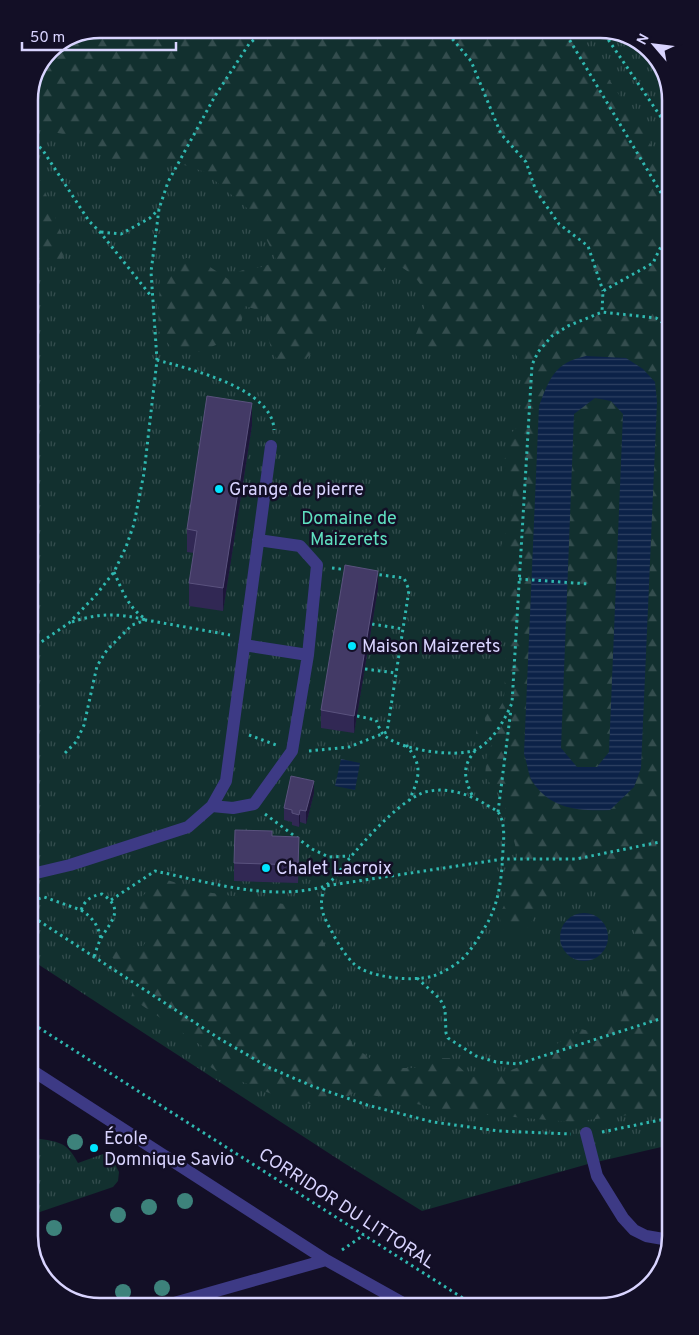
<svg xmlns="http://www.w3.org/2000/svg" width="699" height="1335" font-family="Overpass,sans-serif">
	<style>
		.grass { fill: url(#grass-tufts) }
		.forest { fill: url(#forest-firs) }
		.water { fill: url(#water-rules); fill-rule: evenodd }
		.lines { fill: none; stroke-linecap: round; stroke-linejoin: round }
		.path { stroke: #2fb8b0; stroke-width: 3; stroke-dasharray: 2.5 4; stroke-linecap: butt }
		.service { stroke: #3d3a85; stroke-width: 12 }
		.minor { stroke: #3d3a85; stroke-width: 12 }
		.tree { fill: #3d827b }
		.wall { fill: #312854 }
		.shaded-wall { fill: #1d163a }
		.building { fill: #433a66; stroke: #5a527e }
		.poi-dot { fill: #00e5ff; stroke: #130f26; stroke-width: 2 }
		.labels { text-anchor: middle; stroke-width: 5; stroke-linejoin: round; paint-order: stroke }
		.poi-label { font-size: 18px; fill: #d9d4ff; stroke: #130f26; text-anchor: start }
		.park-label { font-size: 18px; fill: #5fe0c0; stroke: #130f26 }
		.street-label { font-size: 18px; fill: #d9d4ff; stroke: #130f26 }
		.rim { fill: none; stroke: #d9d4ff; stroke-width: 2.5 }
	</style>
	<defs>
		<pattern id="grass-tufts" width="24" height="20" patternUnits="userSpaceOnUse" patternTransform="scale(1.25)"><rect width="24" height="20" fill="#12302f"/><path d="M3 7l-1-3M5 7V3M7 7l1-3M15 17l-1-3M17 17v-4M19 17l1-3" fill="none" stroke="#344d4e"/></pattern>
		<pattern id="forest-firs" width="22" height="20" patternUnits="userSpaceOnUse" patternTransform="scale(1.25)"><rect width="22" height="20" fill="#12302f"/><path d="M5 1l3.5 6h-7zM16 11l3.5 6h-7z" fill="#344d4e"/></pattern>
		<pattern id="water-rules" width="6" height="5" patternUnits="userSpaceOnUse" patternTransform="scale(1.25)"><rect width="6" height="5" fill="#0c2248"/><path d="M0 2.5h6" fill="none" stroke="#2f4163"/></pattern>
	</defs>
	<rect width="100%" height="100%" fill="#130f26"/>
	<path class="grass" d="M100,29h504l38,14 23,30 5,1072 -82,19 -166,47 -78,-48 -311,-202 -4,-865 21,-47z
		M34,1138c23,4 32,2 44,25l25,-9 8,2 8,16 -1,9 -5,6 -79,27z"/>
	<path class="forest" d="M100,29h477l88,138 5,943 -99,12 -114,-10 -101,-20 -32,15 -45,-10 -63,-26 -11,-8 -3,-17 -71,-48 4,-15 -25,-28 12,-7 21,-2 8,-11 -4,-14 -11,-19 12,-11 3,-16 55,17 78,12 21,8 15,22 12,28 -3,28 6,22 11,15 7,19 18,13 24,9h26l16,-10h13l20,19 26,-1 23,-9 62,-38 12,3c10,-7 20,-14 26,-27 4,-9 17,-69 15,-77 -8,-37 -50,-57 -83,-34 -10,7 -13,17 -19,27 -4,6 -10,12 -15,17l-13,-8 -5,-14 9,-19 3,-33 7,-8 -15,-57 -18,-22 2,-25 6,-9 -17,-6v-7l10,-5 -2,-10 4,-6h11l5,-9 6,-139 -9,-15 10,-27 2,-30 -11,-17 8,-38 12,-11 -2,-29 3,-28 -9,-14 -25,-4 -22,-1 -24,4 -18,-5 -9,-12c16,-36 12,-54 -24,-72l-13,10 -4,20 -25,21 -21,10 -10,7 -6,22 -11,10 -25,-3c-11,-16 -8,-29 -13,-47l-19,-6 -4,17 -14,17 -27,12 -27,-2 -15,-20 2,-53 19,-4 7,-15 15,3 27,18c20,-18 30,-4 48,-20l-22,-45 -49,-42 -33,-11 -58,2 -25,-23 -40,-9 -20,-11v-24l21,-47z
		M29,163l9,11 29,73 -5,13 -24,-2 -8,-6z"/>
	<path class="water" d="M586,356l40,2 17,11 12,13 2,20 -16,366 -7,19 -24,23c-31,1 -59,0 -78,-29 -4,-7 -5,-19 -8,-27l15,-348c11,-28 15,-43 47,-50zM595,398l16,3 12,13 -14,338 -12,15h-20l-16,-19 13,-334z
		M341,759l19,4 -5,27 -20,-4z
		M560 937a24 24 0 1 1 48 0a24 24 0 1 1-48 0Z"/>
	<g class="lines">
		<path class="path" d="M444,29l27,32 30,73 25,28 10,29 23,33 29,22 15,45
			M563,29l100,167 2,42 -12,25 -50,28 -1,21
			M601,29l64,94
			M29,139l13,10 47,72 11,11 51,64
			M101,232l20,2 29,-16 9,-9
			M157,360c32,9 116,28 117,70
			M332,568l16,2
			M114,572c8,18 14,35 30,46
			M519,579l70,5
			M72,622c26,-9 47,-9 74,-2
			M372,624l31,5
			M31,649l38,-26 27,-28 18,-23 12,-25 8,-23 10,-51 13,-113 -6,-88 8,-63 9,-27 47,-86 34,-52 17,-15
			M365,669l31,4
			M357,716l19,4c2,4 4,11 7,14 14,16 73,24 92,16 18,-8 30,-31 37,-47l20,-338 6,-13 14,-16 16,-10 34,-14 54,6 10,7
			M249,735l27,10
			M406,745c18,21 13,33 3,56
			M309,751l40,-4 38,-15 22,-142 -5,-12 -30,-4
			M65,753l11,-11 8,-17 13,-59 10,-16 25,-25 14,-5 84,15
			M472,795c-8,-17 -10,-29 3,-44
			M498,812l13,-103
			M265,814l47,35 17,8 21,-1
			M111,900l44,-29c53,11 113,30 167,16 10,-3 20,-20 26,-27 17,-20 48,-55 72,-66 20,-9 48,-1 65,10 3,2 10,5 13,8 7,9 6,26 5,37 -1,25 -3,50 -15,73 -9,15 -18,32 -32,42 -6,4 -16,10 -23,12 -20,6 -65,2 -80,-13 -8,-8 -16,-21 -21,-31 -10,-18 -14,-26 -7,-46l178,-27h73l89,-18 3,-18
			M32,901l12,-4 37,13c4,-10 10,-14 21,-16 23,15 10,26 -1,44 -3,6 -5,13 -7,19
			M81,910c12,8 17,15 20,29
			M33,917l187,122 50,29 42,18 55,19 66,17 66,9 72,3
			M417,978l23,21 5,10 1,24 2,5 28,18 20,6 22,2 151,-48
			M33,1024l436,278
			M602,1132l68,-14
			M342,1250l22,-15"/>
		<path class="service" d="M244,645l64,10
			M212,806l21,2 21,-4 38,-53 16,-96 9,-90 -17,-19 -42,-6
			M32,874l38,-9 118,-38 24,-21 14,-25 45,-335
			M586,1133l11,43 26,42 11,12 12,6 23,4"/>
		<path class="minor" d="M33,1071l293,189 77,43
			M167,1305l159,-45"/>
	</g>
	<g class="tree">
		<circle cx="75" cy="1142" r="8"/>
		<circle cx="185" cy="1201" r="8"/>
		<circle cx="149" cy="1207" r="8"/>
		<circle cx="118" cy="1215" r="8"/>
		<circle cx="54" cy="1228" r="8"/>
		<circle cx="162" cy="1288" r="8"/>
		<circle cx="123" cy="1292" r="8"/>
	</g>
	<path class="wall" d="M252,425l-29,186 -34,-5v-23l5,-30 -7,-1v-23z
		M378,588l-24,145 -33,-5v-18z
		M314,793l-8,31 -6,-2 -1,5 -7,-2v-3l-8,-2v-12z
		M272,836l27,19 -1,28 -64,-2v-18z"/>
	<path class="shaded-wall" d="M252,403v22l-29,186v-23z
		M378,571v17l-24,145v-17z
		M314,781v12l-8,31v-13z
		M300,810v12l-1,5v-12z"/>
	<path class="building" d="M207,396l45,7 -29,185 -34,-5 8,-52 -10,-2z
		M345,565l33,6 -24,145 -33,-6z
		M291,776l23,5 -8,30 -6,-1 -1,5 -7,-2v-3l-8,-2z
		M235,830l37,1v5l27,1 -1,28 -64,-2z"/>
	<g class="poi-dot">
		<circle cx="219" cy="489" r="5"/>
		<circle cx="352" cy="646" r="5"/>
		<circle cx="266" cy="868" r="5"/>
		<circle cx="94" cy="1148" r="5"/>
	</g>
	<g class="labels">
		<g class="poi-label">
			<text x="229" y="495">Grange de pierre</text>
			<text x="362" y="652">Maison Maizerets</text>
			<text x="276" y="874">Chalet Lacroix</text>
			<text x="104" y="1144">École<tspan x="104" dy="21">Domnique Savio</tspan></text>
		</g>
		<g class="park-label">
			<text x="349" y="524">Domaine de<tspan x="349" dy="21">Maizerets</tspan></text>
		</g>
		<g class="street-label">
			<text transform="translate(347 1208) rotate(33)" y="6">CORRIDOR DU LITTORAL</text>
		</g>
	</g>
	<path d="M0 0H699V1335H0ZM100 38H600A62 62 0 0 1 662 100V1236A62 62 0 0 1 600 1298H100A62 62 0 0 1 38 1236V100A62 62 0 0 1 100 38Z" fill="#130f26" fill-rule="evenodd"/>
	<path class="rim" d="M100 38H600A62 62 0 0 1 662 100V1236A62 62 0 0 1 600 1298H100A62 62 0 0 1 38 1236V100A62 62 0 0 1 100 38Z"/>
	<g transform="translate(654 45) rotate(298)" stroke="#130f26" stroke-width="4" paint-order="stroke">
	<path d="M0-4L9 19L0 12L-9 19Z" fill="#d9d4ff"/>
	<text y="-8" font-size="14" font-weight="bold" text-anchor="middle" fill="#d9d4ff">N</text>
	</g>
	<path d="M22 42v8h154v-8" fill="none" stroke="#d9d4ff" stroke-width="2.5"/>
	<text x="30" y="42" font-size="15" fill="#d9d4ff" stroke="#130f26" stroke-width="4" paint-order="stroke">50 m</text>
</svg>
